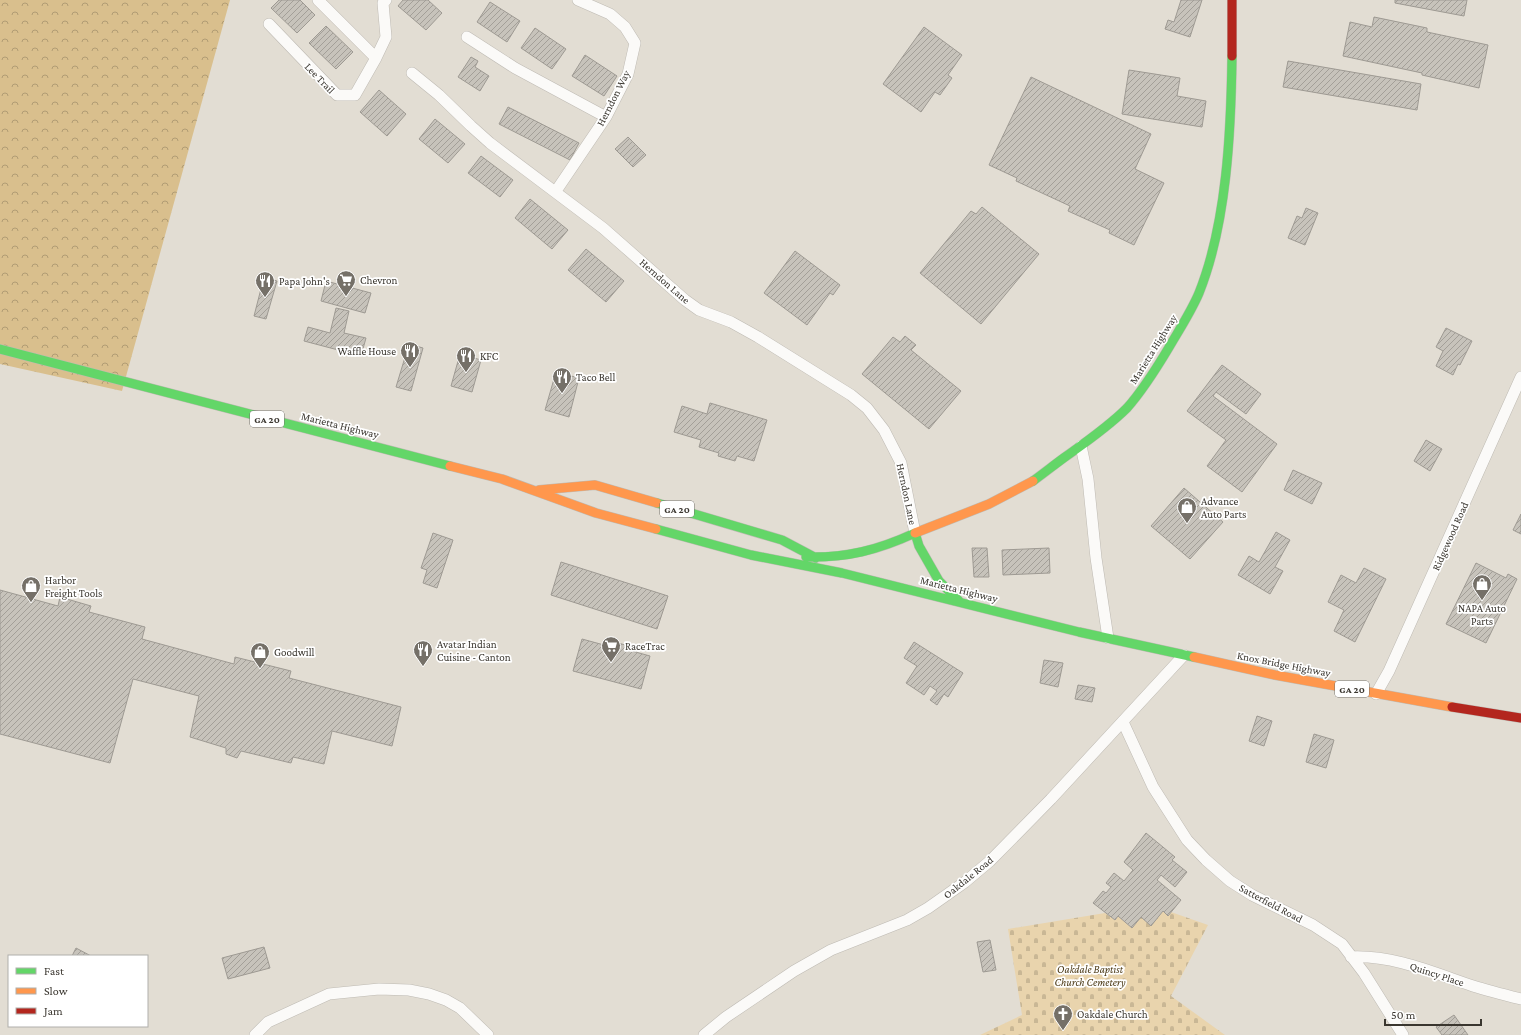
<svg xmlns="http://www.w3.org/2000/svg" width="1521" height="1035" font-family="'Crimson Pro',serif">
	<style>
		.forest { fill: url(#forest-crowns) }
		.cemetery { fill: url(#cemetery-stones) }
		.building { fill: url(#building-hatch); stroke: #9e9a93 }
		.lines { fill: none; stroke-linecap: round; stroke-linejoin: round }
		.street-casing { stroke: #bebab3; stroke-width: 12 }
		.fast-casing { stroke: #bebab3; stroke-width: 10 }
		.slow-casing { stroke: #bebab3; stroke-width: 10 }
		.jam-casing { stroke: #bebab3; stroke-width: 10 }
		.street { stroke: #fbfaf8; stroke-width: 11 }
		.fast { stroke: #63d668; stroke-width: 9 }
		.slow { stroke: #ff974d; stroke-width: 9 }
		.jam { stroke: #b3261e; stroke-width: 9 }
		.labels { text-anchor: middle; stroke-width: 3.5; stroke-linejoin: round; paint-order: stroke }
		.shield { fill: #fff; stroke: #75726d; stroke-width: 1 }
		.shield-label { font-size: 10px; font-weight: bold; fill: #3a362f }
		.street-label { font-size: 11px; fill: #3a362f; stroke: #fff }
		.poi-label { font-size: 11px; fill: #3a362f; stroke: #fff; text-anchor: start }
		.park-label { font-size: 11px; font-style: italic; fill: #4c3a16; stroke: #fff }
	</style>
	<defs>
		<pattern id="forest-crowns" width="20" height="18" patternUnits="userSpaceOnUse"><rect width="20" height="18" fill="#d9bf8d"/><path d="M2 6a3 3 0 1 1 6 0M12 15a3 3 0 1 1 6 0" fill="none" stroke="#b19c74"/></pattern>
		<pattern id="cemetery-stones" width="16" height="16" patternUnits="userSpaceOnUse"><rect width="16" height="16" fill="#e9d4ad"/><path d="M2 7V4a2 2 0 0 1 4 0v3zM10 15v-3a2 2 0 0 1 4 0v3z" fill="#c9b795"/></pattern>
		<pattern id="building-hatch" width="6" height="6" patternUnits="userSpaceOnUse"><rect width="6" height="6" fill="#c7c3bb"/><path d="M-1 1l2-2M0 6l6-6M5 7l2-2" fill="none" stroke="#a39f98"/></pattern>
	</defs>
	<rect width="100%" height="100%" fill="#e2ddd3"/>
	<path class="forest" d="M0,0h230l-108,391 -122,-27z"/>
	<path class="cemetery" d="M1163,911l5,5 3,-4 37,13 -37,71 54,39h-245l42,-20 -14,-86 97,-16 10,7 3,-4 14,12 9,-11 10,9z"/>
	<path class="building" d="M279,0h21l15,15 -18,18 -26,-25z
		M403,0h25l14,13 -16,17 -28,-24z
		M1181,0h21l-12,37 -25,-8 3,-9 6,2z
		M1395,0h72l-3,16 -69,-13z
		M490,2l30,19 -13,21 -30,-20z
		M1374,17l53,11v4l61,13 -9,43 -57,-13v-2l-79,-17 7,-34 22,5z
		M326,26l27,26 -17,17 -27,-26z
		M924,27l38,28 -14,20 4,3 -12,17 -5,-3 -14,20 -38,-28z
		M535,28l31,21 -14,20 -31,-21z
		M585,55l32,21 -13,20 -32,-20z
		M471,57l7,4 -3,6 14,9 -9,15 -22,-14z
		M1288,61l133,23 -4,26 -134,-23z
		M1129,70l51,8 -3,18 29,5 -4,26 -80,-13z
		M1031,77l120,57 -16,35 29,14 -30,62 -25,-12 1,-3 -42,-19 2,-5 -54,-25 1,-3 -28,-13z
		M379,90l27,24 -19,22 -27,-24z
		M508,107l71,36 -9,17 -71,-36z
		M435,119l30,25 -17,19 -29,-24z
		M628,137l18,18 -13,12 -18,-18z
		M481,156l32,24 -13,17 -32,-24z
		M530,199l38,31 -16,19 -37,-31z
		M982,207l57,47 -58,70 -61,-51 51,-62 5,3z
		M1306,208l12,5 -13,32 -17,-7 9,-22 5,2z
		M586,249l38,32 -18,21 -38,-32z
		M795,251l45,34 -7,10 -3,-2 -23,32 -43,-32z
		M264,277l13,4 -11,38 -12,-3z
		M326,281l45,12 -6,20 -44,-12z
		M336,308l13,3 -5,22 22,5 -5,18 -57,-15 4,-14 22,6z
		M1446,328l26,13 -12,24 -2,-1 -5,11 -17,-9 7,-15 -7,-4z
		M905,336l11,9 -5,5 50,41 -32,38 -67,-55 31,-37 7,5z
		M409,344l14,4 -12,43 -15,-4z
		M460,354l21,6 -9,32 -21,-6z
		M1222,365l39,29 -15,20 -30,-22 -3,4 64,48 -35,48 -35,-26 19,-26 -39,-29z
		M556,372l23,6 -10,39 -24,-7z
		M710,403l57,17 -13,41 -17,-5 -2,5 -17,-5 1,-3 -20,-6 2,-7 -27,-8 8,-26 25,8z
		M1426,440l16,9 -12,22 -16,-10z
		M1293,470l29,13 -10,21 -28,-14z
		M1184,488l39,34 -33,37 -39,-33z
		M1521,514v20l-8,-4z
		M1276,532l14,8 -15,27 8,4 -13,23 -32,-19 11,-19 10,6z
		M433,533l20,7 -16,48 -14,-5 4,-13 -6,-2z
		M972,548h15l2,29h-15z
		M1049,548l1,25 -47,2 -1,-25z
		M561,562l107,34 -11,33 -106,-34z
		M1476,563l30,15 2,-4 9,5 -31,64 -40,-19z
		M1364,568l22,11 -31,63 -21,-11 10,-21 -16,-8 13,-27 15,8z
		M0,590l58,16 2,-9 31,9 -2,6 56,15 -3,12 92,25 1,-7 56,14 -2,7 112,29 -9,39 -60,-15 -8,33 -31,-7 -2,6 -50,-12 -4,7 -11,-4v-6l-36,-11 9,-41 -66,-17 -23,84 -110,-29z
		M582,639l33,9 3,-5 15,4 -1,4 18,5 -9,33 -68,-18z
		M914,642l49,31 -15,24 -4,-3 -7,11 -7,-5 7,-9 -7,-5 -6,9 -18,-12 11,-17 -13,-8z
		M1044,660l19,3 -5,24 -18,-4z
		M1078,685l17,3 -3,14 -17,-3z
		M1257,716l15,5 -8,25 -15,-5z
		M1314,734l20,6 -8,28 -20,-6z
		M1146,833l29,24 -3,3 15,12 -12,15 -14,-12 -4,5 24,20 -13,16 -5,-5 -12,15 -10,-9 -9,11 -14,-12 -3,4 -22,-17 10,-12 3,2 5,-6 -5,-4 8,-10 10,8 9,-11 -9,-8z
		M990,940l6,30 -13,2 -6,-30z
		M264,947l6,21 -42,11 -6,-21z
		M76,948l15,8h-19z
		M1454,1015l14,20h-26l-6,-8z"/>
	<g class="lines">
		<g class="street-casing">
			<path id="street" d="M318,0l58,58
				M269,24l68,71h18l21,-37 10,-21 -3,-34 3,-3
				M467,37l48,31 91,49
				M412,73l27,22 32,31 19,17 113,85 82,72 14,10 32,12 27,15 93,58 16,13 17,22 17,33 14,70
				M556,191l50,-74 22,-43 7,-31 -10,-16 -15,-13 -32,-14
				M1081,446l7,33 8,79 12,80
				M1376,694l13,-23 132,-294
				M1123,722l30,65 34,53 19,20 24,21 22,14 61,30 29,19 22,29 39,62
				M1351,957c43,-2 83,16 122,29 16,5 32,9 48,13
				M255,1035l13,-13 61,-28 50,-5 30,1 20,4 17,6 14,8 28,27
				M704,1035l22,-18 68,-46 37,-21 76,-30 21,-12 37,-26 25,-21 61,-62 133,-144"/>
		</g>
		<g class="fast-casing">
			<path id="fast" d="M0,349l450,117
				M1033,481c11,-8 21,-16 32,-24 21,-15 43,-30 62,-49 16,-18 29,-39 41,-59 11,-19 23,-37 31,-56 28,-70 32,-162 33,-237
				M657,503l125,37 34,18
				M656,529l95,26 91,18 237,59 115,25
				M806,557c41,1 72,-7 109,-24l4,13 20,35 20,20"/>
		</g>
		<g class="slow-casing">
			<path id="slow" d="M450,466l52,13 94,34 60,16
				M539,490l56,-5 62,18
				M915,533l74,-29 44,-23
				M1194,657l81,18 177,32"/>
		</g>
		<g class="jam-casing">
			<path id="jam" d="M1232,56v-56
				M1452,707l69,11"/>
		</g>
		<use href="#street" class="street"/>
		<use href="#fast" class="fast"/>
		<use href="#slow" class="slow"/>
		<use href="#jam" class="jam"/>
	</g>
	<defs>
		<g id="supermarket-pin" transform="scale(1)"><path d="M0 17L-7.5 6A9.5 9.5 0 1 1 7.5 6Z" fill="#757068" stroke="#fff"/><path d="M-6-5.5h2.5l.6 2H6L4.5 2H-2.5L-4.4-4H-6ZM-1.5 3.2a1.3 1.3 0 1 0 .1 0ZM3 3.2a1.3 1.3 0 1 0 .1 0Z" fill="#fff"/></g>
		<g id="restaurant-pin" transform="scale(1)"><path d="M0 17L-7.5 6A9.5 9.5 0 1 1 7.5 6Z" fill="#757068" stroke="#fff"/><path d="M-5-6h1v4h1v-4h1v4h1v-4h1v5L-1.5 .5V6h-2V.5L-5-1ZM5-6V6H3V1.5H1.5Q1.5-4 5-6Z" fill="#fff"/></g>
		<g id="shop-pin" transform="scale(1)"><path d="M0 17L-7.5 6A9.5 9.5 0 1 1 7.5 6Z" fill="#757068" stroke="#fff"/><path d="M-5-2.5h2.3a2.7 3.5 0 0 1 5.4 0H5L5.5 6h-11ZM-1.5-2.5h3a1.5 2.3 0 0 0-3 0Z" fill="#fff"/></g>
		<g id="church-pin" transform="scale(1)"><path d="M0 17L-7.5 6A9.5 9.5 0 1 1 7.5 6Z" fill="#757068" stroke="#fff"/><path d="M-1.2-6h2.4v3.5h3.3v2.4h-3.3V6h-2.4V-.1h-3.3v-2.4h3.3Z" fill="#fff"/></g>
	</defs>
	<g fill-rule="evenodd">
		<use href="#supermarket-pin" x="346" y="280"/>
		<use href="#restaurant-pin" x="265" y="281"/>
		<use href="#restaurant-pin" x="410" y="351"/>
		<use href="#restaurant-pin" x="466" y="356"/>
		<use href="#restaurant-pin" x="562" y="377"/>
		<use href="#shop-pin" x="1187" y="507"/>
		<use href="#shop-pin" x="1482" y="584"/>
		<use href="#shop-pin" x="31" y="586"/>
		<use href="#supermarket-pin" x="611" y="646"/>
		<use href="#restaurant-pin" x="423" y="650"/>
		<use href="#shop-pin" x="260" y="652"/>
		<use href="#church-pin" x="1063" y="1014"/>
	</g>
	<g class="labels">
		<g class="shield">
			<rect x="250" y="411" width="34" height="16" rx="3"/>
			<rect x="660" y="501" width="34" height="16" rx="3"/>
			<rect x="1335" y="681" width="34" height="16" rx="3"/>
		</g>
		<g class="shield-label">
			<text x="267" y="423">GA 20</text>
			<text x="677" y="513">GA 20</text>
			<text x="1352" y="693">GA 20</text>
		</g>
		<g class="street-label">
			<text transform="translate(320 78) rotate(46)" y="4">Lee Trail</text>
			<text transform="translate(613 98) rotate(-63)" y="4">Herndon Way</text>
			<text transform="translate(665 281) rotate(41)" y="4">Herndon Lane</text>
			<text transform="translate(1153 349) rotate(-58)" y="4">Marietta Highway</text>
			<text transform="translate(340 425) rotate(14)" y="4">Marietta Highway</text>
			<text transform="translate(907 494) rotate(78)" y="4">Herndon Lane</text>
			<text transform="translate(1450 536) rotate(-66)" y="4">Ridgewood Road</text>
			<text transform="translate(959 589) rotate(14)" y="4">Marietta Highway</text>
			<text transform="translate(1284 664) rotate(11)" y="4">Knox Bridge Highway</text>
			<text transform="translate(968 877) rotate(-39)" y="4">Oakdale Road</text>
			<text transform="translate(1271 903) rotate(28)" y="4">Satterfield Road</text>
			<text transform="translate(1437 974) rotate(18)" y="4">Quincy Place</text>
		</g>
		<g class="poi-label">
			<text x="360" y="284">Chevron</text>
			<text x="279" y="285">Papa John's</text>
			<text x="396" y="355" text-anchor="end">Waffle House</text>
			<text x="480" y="360">KFC</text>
			<text x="576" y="381">Taco Bell</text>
			<text x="1201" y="505">Advance<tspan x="1201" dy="13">Auto Parts</tspan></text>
			<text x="45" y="584">Harbor<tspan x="45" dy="13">Freight Tools</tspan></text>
			<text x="1482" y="612" text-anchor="middle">NAPA Auto<tspan x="1482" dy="13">Parts</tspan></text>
			<text x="437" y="648">Avatar Indian<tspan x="437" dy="13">Cuisine - Canton</tspan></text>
			<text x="625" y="650">RaceTrac</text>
			<text x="274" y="656">Goodwill</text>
			<text x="1077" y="1018">Oakdale Church</text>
		</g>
		<g class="park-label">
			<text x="1090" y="973">Oakdale Baptist<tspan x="1090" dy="13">Church Cemetery</tspan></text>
		</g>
	</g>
	<rect x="8" y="955" width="140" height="72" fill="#ffffff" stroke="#b0afac"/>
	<rect x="16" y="968" width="20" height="6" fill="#63d668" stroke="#b0afac"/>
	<text x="44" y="975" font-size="12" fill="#3a362f">Fast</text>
	<rect x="16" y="988" width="20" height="6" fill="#ff974d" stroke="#b0afac"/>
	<text x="44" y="995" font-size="12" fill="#3a362f">Slow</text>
	<rect x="16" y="1008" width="20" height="6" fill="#b3261e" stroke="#b0afac"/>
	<text x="44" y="1015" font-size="12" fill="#3a362f">Jam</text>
	<path d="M1385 1019v6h96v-6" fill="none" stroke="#3a362f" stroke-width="2"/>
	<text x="1391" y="1019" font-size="12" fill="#3a362f" stroke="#ffffff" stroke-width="3" paint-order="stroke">50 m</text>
</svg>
